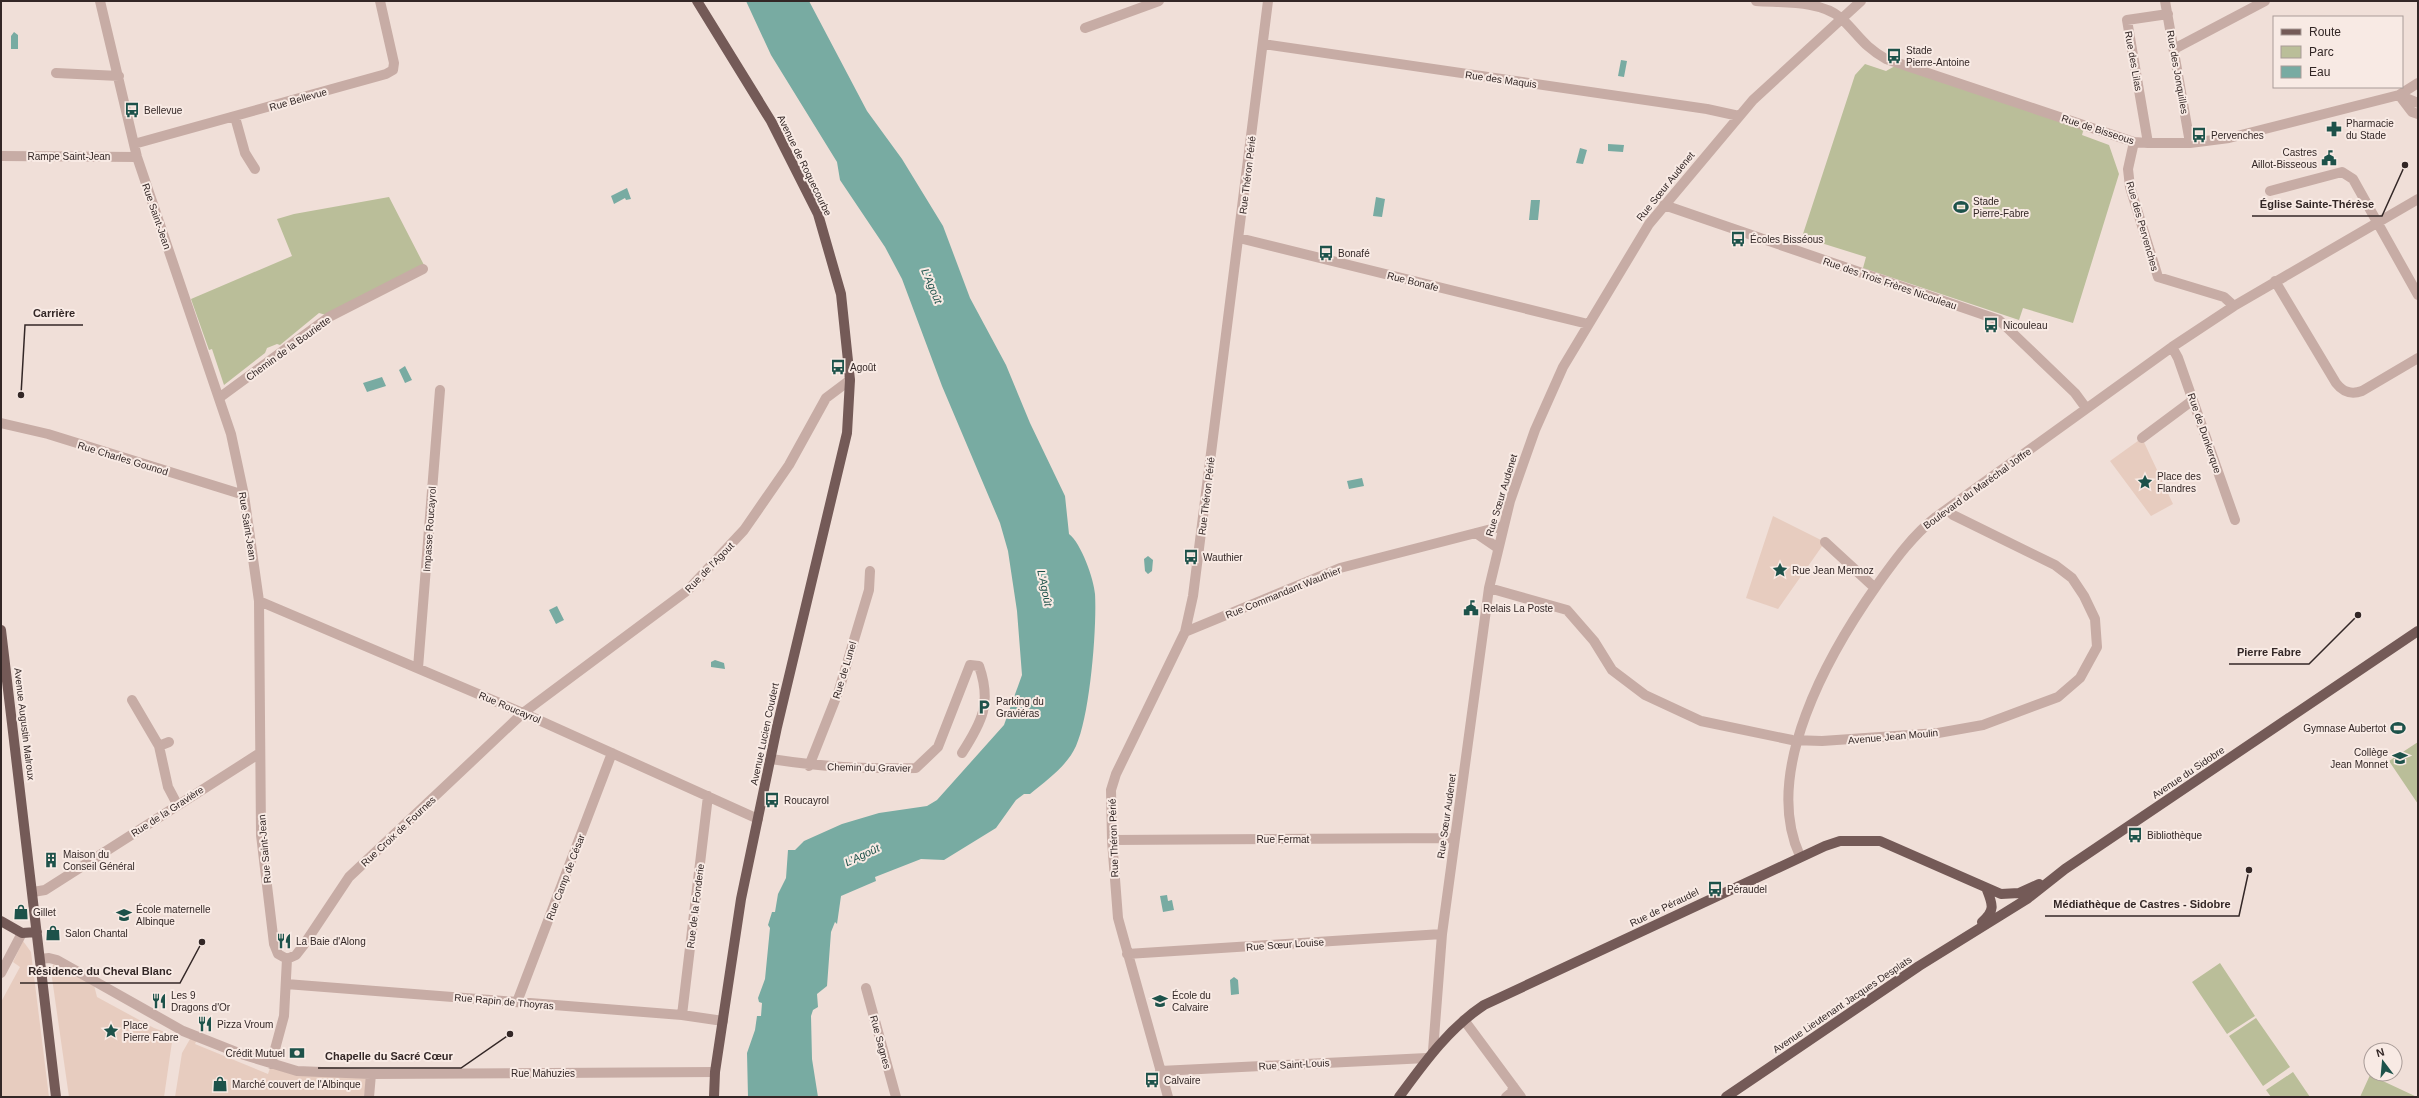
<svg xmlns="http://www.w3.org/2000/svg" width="2419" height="1098" font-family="Helvetica,sans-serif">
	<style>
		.green { fill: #babe99 }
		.plaza { fill: #e7ccbf }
		.water { fill: #78aba2 }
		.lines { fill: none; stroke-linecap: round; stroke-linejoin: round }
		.minor { stroke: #c7aca5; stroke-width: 10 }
		.major { stroke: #745a57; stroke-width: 10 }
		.labels { text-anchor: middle; stroke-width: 4; stroke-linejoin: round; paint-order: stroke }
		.poi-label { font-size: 10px; fill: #332726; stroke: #f8eae4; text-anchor: start }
		.street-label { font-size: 10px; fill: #332726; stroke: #f8eae4 }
		.water-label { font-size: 11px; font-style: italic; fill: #1d524a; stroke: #f8eae4 }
		.leader { fill: none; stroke: #332726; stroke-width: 1.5 }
		.callout-dot { fill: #332726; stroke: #f8eae4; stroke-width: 1.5 }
		.callout-label { font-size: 11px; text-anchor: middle; font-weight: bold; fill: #332726; stroke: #f8eae4; stroke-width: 4; stroke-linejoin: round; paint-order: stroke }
	</style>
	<rect width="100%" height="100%" fill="#f0dfd8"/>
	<path class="green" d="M1865,64l21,7 9,-5 189,62 -2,7 27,10 10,29 -46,149 -50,-15 -4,12 -156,-52 3,-11 -64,-20 53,-162z
		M389,197l35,68 -98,50 -7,-2 -39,32 -3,-1 -10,4 -2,5 -41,32 -12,-36 -3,1 -18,-51 101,-43 -15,-37 17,-5z
		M2418,742v62l-29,-43z
		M2220,963l35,53 -28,18 -35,-52z
		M2256,1018l34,49 -27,19 -34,-50z
		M2293,1072l17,25h-39l-5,-7z
		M2370,1075l47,22h-57z"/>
	<path class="plaza" d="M2142,438l31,66 -22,12 -41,-55z
		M1773,516l52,26 -47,67 -32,-11z
		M23,941l8,11 18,145h-48v-95l19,-35 -7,-5z
		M54,963l40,22 3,12 57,31 19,7 -9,62h-95l-18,-126z
		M190,1039h7l-2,5 73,30 2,-6 97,10 -3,19h-189l7,-44z"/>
	<path class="water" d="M746,1h63l58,110 35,48 41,67 27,72 36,67 24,58 35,73 4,38c12,9 25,45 26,60 2,34 -5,122 -19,152 -9,20 -29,34 -46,48h-6l-8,6 -20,28 -52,32 -23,-1 -46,18 1,4 -35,15 -4,28 -2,-2 -4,10 -4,54 -10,8 1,13 -5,3 -2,6 1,43 6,38h-70l-1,-44 8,-23 2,-14h4l1,-13 -3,-1 -1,-4 7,-19 5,-51 -2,-3 4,-13h3l3,-18 8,-16 2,-28h7l9,-9 38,-17 37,-11 48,-7 10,-6 67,-75 18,-50 -5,-64 -9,-60 -8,-28 -58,-137 -40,-107 -17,-32 -45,-67 -3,-18 -66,-107z
		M14,32l4,3v14h-7v-13z
		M1621,60l6,1 -3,16 -6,-1z
		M1608,144l16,1 -1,7 -15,-1z
		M1580,148l7,2 -4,14 -7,-1z
		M627,188l4,11 -5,1 -1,-2 -11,6 -3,-8z
		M1376,197l9,2 -3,18 -9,-1z
		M1531,200h9l-2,20h-9z
		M405,366l7,14 -7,3 -6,-13z
		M382,377l4,9 -19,6 -4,-9z
		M1362,478l2,8 -15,3 -2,-8z
		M1148,556l5,4 -1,11 -4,3 -3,-3 -1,-12z
		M557,606l7,14 -8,4 -7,-14z
		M715,660l9,3 1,6 -14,-2v-5z
		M1167,895l1,6 4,-1 2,10 -11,2 -3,-16z
		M1234,977l4,3 1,14 -8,1 -1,-15z"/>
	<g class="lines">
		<path class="minor" d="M100,1l37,156 94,277 13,61 15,106 2,234 13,109 4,10 9,5
			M1756,1c26,2 64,-1 85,17 18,17 22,28 45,41l224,75 24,8 14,1h42l39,-5 170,-43 19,-12
			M2165,1l25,142
			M1085,28l74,-27
			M1263,44l444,65 32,7
			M2174,49l91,-48
			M56,73l63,3
			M2399,95l13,17 6,2
			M2399,95l19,8
			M235,117l10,36 10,16
			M2134,142l-6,27 2,18 28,90 66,20 10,9
			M2148,143l-21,-123 41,-6
			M134,144l252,-70 7,-4 1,-7 -14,-62
			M1,156l136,1
			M2270,191l72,-19 11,7 65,116
			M1664,205l335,115 76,73 11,15
			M1239,238l349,86
			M2275,281l61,102c7,9 15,12 26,8l56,-33
			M2172,347l6,11 57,162
			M219,398l110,-81 94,-48
			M1,423l47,11 196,61
			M2142,438l51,-38
			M1476,533l22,15
			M1825,542l50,46
			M1489,588l78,22 27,31 18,29 33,25 56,26 91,19 30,1 116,-8 45,-8 75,-28 22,-19 17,-31 -2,-28 -11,-23 -12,-18 -17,-13 -102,-50 -6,-6
			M259,601l264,112 235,106
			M1185,632l155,-64 163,-42
			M418,668l22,-278
			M132,700l27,46 9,41 9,17
			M159,746l10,-4
			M771,759c52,8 92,10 145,9l22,-21 32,-82 9,1c13,37 3,56 -17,87
			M809,766l30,-76 30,-100 1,-19
			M1112,840l343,-2
			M1800,856c-39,-84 29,-203 77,-271 18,-25 35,-49 59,-68l236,-170 62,-41 184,-107
			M33,892l12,-2 215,-137
			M1127,954l315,-20
			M40,959l9,-1 8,2 126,71 58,23 56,17 74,3 344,-2
			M287,959l9,-4 7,-9 46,-69 174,-164 165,-123 56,-60 45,-65 37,-67 24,-18
			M1,973l21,-40
			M286,984l396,31 41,6
			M866,988l30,109
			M517,1002l95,-249
			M682,1015l26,-219
			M1464,1020l57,77
			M1433,1051l9,-117 47,-346 21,-87 25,-71 28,-63 86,-143 104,-124 108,-99
			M271,1064l13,-48 3,-57
			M1160,1071l267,-13
			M369,1097l2,-23
			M1168,1097l-50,-179 -6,-78 -1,-50 5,-16 69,-142 8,-36 75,-595
			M1506,1097l6,-5 1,-6"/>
		<path class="major" d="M697,1l74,120 47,93 23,80 9,86 -3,53 -70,294 -36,172 -26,173 -1,25
			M1,630l55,467
			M1,921l21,12 15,-1
			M1982,922c13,-11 11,-17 5,-32
			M1399,1097c25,-34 49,-68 85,-92l341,-159 15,-5h40l121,53 18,-1 20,-9
			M1726,1097l193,-131 108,-67 38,-30 353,-238"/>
	</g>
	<defs>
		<g id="bus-bare" transform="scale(1.2)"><path d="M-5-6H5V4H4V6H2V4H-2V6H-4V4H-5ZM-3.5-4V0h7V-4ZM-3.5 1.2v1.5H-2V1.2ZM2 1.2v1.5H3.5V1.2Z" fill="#1d524a" stroke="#f8eae4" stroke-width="2.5" paint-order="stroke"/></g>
		<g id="pharmacy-bare" transform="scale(1.2)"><path d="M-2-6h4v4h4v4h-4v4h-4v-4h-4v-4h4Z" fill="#1d524a" stroke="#f8eae4" stroke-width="2.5" paint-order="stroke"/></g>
		<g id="civic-bare" transform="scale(1.2)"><path d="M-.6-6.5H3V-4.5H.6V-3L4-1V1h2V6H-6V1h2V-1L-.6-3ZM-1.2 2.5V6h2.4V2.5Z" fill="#1d524a" stroke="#f8eae4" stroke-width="2.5" paint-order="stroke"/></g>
		<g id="stadium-bare" transform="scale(1.2)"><path d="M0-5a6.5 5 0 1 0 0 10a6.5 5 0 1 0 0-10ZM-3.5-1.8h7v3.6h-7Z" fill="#1d524a" stroke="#f8eae4" stroke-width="2.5" paint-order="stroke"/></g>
		<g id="sight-bare" transform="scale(1.2)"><path d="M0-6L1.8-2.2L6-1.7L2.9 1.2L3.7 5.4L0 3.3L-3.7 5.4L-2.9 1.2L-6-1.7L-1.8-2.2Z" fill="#1d524a" stroke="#f8eae4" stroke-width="2.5" paint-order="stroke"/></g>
		<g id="parking-bare" transform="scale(1.2)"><path d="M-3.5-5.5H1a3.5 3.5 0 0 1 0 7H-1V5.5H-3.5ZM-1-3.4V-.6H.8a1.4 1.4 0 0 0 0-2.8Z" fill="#1d524a" stroke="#f8eae4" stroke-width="2.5" paint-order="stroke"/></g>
		<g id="school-bare" transform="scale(1.2)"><path d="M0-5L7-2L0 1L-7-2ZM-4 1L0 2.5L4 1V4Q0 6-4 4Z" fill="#1d524a" stroke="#f8eae4" stroke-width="2.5" paint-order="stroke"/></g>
		<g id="building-bare" transform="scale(1.2)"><path d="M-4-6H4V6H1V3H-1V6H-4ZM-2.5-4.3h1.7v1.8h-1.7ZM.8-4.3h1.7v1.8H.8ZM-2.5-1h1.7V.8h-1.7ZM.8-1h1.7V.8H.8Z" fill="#1d524a" stroke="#f8eae4" stroke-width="2.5" paint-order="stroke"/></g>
		<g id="shop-bare" transform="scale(1.2)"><path d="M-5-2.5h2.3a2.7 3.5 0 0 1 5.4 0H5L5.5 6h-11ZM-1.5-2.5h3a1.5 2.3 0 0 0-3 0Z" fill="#1d524a" stroke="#f8eae4" stroke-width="2.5" paint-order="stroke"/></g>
		<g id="restaurant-bare" transform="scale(1.2)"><path d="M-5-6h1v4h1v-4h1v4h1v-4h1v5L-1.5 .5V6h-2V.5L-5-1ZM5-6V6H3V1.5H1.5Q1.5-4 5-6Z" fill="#1d524a" stroke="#f8eae4" stroke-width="2.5" paint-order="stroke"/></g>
		<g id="bank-bare" transform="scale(1.2)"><path d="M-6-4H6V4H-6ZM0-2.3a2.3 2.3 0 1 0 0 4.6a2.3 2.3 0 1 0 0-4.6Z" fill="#1d524a" stroke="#f8eae4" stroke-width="2.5" paint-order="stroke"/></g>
	</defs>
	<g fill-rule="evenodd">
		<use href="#bus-bare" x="1894" y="56"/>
		<use href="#bus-bare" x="132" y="110"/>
		<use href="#pharmacy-bare" x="2334" y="129"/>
		<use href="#bus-bare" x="2199" y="135"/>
		<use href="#civic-bare" x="2329" y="158"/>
		<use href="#stadium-bare" x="1961" y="207"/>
		<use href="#bus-bare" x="1738" y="239"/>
		<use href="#bus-bare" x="1326" y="253"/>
		<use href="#bus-bare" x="1991" y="325"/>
		<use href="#bus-bare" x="838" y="367"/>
		<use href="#sight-bare" x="2145" y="482"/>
		<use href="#bus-bare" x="1191" y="557"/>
		<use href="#sight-bare" x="1780" y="570"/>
		<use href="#civic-bare" x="1471" y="608"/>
		<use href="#parking-bare" x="984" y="707"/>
		<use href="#stadium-bare" x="2398" y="728"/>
		<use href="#school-bare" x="2400" y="758"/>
		<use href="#bus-bare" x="772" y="800"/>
		<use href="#bus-bare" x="2135" y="835"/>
		<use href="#building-bare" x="51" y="860"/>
		<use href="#bus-bare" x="1715" y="889"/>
		<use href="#shop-bare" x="21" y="912"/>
		<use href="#school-bare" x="124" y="915"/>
		<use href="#shop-bare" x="53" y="933"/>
		<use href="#restaurant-bare" x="284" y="941"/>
		<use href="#restaurant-bare" x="159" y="1001"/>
		<use href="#school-bare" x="1160" y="1001"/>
		<use href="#restaurant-bare" x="205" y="1024"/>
		<use href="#sight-bare" x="111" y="1031"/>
		<use href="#bank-bare" x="297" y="1053"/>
		<use href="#bus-bare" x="1152" y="1080"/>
		<use href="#shop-bare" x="220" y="1084"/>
	</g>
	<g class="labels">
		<g class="poi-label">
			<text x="1906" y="54">Stade<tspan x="1906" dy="12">Pierre-Antoine</tspan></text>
			<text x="144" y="114">Bellevue</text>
			<text x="2346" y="127">Pharmacie<tspan x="2346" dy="12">du Stade</tspan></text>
			<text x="2211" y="139">Pervenches</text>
			<text x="2317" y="156" text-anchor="end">Castres<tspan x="2317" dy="12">Aillot-Bisseous</tspan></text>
			<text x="1973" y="205">Stade<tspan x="1973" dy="12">Pierre-Fabre</tspan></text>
			<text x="1750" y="243">Écoles Bisséous</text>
			<text x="1338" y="257">Bonafé</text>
			<text x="2003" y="329">Nicouleau</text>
			<text x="850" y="371">Agoût</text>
			<text x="2157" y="480">Place des<tspan x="2157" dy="12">Flandres</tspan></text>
			<text x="1203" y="561">Wauthier</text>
			<text x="1792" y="574">Rue Jean Mermoz</text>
			<text x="1483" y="612">Relais La Poste</text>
			<text x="996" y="705">Parking du<tspan x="996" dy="12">Graviéras</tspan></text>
			<text x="2386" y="732" text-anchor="end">Gymnase Aubertot</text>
			<text x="2388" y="756" text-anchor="end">Collège<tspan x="2388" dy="12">Jean Monnet</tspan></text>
			<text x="784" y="804">Roucayrol</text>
			<text x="2147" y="839">Bibliothèque</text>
			<text x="63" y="858">Maison du<tspan x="63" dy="12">Conseil Général</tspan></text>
			<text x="1727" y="893">Péraudel</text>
			<text x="136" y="913">École maternelle<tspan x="136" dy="12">Albinque</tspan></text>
			<text x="33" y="916">Gillet</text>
			<text x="65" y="937">Salon Chantal</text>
			<text x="296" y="945">La Baie d'Along</text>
			<text x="171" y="999">Les 9<tspan x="171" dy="12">Dragons d'Or</tspan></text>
			<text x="1172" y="999">École du<tspan x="1172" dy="12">Calvaire</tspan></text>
			<text x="217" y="1028">Pizza Vroum</text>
			<text x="123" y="1029">Place<tspan x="123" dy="12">Pierre Fabre</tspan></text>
			<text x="285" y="1057" text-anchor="end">Crédit Mutuel</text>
			<text x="1164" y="1084">Calvaire</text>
			<text x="232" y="1088">Marché couvert de l'Albinque</text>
		</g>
		<g class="street-label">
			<text transform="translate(2134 61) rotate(80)" y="4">Rue des Lilas</text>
			<text transform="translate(2178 72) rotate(80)" y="4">Rue des Jonquilles</text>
			<text transform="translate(1501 79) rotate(8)" y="4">Rue des Maquis</text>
			<text transform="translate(298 99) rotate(-16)" y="4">Rue Bellevue</text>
			<text transform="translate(2098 129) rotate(18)" y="4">Rue de Bisseous</text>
			<text x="69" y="160">Rampe Saint-Jean</text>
			<text transform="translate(805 165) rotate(64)" y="4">Avenue de Roquecourbe</text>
			<text transform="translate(1247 175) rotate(-83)" y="4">Rue Théron Périé</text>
			<text transform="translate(1665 186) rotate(-51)" y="4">Rue Sœur Audenet</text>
			<text transform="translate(157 216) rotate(71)" y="4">Rue Saint-Jean</text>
			<text transform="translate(2143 226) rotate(74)" y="4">Rue des Pervenches</text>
			<text transform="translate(1413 281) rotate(14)" y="4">Rue Bonafe</text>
			<text transform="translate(1890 283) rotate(19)" y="4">Rue des Trois Frères Nicouleau</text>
			<text transform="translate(288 348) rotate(-36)" y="4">Chemin de la Bouriette</text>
			<text transform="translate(2205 433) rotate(71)" y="4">Rue de Dunkerque</text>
			<text transform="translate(123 458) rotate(17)" y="4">Rue Charles Gounod</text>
			<text transform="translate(1977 488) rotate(-36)" y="4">Boulevard du Maréchal Joffre</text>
			<text transform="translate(1501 495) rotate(-73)" y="4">Rue Sœur Audenet</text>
			<text transform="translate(1206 496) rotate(-83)" y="4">Rue Théron Périé</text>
			<text transform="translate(248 526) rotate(81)" y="4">Rue Saint-Jean</text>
			<text transform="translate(429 529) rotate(-86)" y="4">Impasse Roucayrol</text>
			<text transform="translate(709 567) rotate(-46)" y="4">Rue de l'Agout</text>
			<text transform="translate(1283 592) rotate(-22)" y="4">Rue Commandant Wauthier</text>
			<text transform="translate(844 670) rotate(-73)" y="4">Rue de Lunel</text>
			<text transform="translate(510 707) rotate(23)" y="4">Rue Roucayrol</text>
			<text transform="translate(25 724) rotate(83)" y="4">Avenue Augustin Malroux</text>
			<text transform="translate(764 734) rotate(-78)" y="4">Avenue Lucien Coudert</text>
			<text transform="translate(1893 736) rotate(-5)" y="4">Avenue Jean Moulin</text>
			<text transform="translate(869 767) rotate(1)" y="4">Chemin du Gravier</text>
			<text transform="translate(2188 772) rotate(-34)" y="4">Avenue du Sidobre</text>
			<text transform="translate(167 811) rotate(-33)" y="4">Rue de la Gravière</text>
			<text transform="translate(1446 816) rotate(-82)" y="4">Rue Sœur Audenet</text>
			<text transform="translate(398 831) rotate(-43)" y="4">Rue Croix de Fournes</text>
			<text transform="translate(1113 838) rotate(-92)" y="4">Rue Théron Périé</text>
			<text x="1283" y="843">Rue Fermat</text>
			<text transform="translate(264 849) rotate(-95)" y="4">Rue Saint-Jean</text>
			<text transform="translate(565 877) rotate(-69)" y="4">Rue Camp de César</text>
			<text transform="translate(695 906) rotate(-83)" y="4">Rue de la Fonderie</text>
			<text transform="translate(1664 907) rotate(-26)" y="4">Rue de Péraudel</text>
			<text transform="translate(1285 944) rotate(-4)" y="4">Rue Sœur Louise</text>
			<text transform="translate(504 1001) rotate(5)" y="4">Rue Rapin de Thoyras</text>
			<text transform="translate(1842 1004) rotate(-34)" y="4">Avenue Lieutenant Jacques Desplats</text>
			<text transform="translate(881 1042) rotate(75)" y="4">Rue Sagnes</text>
			<text transform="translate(1294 1064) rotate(-3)" y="4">Rue Saint-Louis</text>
			<text x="543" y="1077">Rue Mahuzies</text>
		</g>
		<g class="water-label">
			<text transform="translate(932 286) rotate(67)" y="4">L'Agoût</text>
			<text transform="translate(1045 588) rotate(78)" y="4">L'Agoût</text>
			<text transform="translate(862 855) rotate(-25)" y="4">L'Agoût</text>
		</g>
	</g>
	<path class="leader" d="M2405 165L2382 216H2252M21 395L25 325H83M2358 615L2309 664H2229M2249 870L2239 916H2045M202 942L180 983H20M510 1034L461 1068H318"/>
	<g class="callout-dot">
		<circle cx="2405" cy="165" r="4"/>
		<circle cx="21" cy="395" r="4"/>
		<circle cx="2358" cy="615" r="4"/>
		<circle cx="2249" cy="870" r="4"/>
		<circle cx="202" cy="942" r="4"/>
		<circle cx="510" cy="1034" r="4"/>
	</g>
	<g class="callout-label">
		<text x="2317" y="208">Église Sainte-Thérèse</text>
		<text x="54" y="317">Carrière</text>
		<text x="2269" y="656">Pierre Fabre</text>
		<text x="2142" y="908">Médiathèque de Castres - Sidobre</text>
		<text x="100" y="975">Résidence du Cheval Blanc</text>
		<text x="389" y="1060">Chapelle du Sacré Cœur</text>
	</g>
	<rect width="2419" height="1098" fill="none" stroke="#332726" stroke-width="4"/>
	<rect x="2273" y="16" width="130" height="72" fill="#f8eae4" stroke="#a99c98"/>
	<rect x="2281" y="29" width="20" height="6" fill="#745a57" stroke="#a99c98"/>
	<text x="2309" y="36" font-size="12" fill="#332726">Route</text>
	<rect x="2281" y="46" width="20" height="12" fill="#babe99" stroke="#a99c98"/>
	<text x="2309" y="56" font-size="12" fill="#332726">Parc</text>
	<rect x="2281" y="66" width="20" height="12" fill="#78aba2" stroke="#a99c98"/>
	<text x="2309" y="76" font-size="12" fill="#332726">Eau</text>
	<g transform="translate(2383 1062) rotate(344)"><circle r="19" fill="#f8eae4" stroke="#a99c98"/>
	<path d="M0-3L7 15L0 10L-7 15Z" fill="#1d524a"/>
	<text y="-6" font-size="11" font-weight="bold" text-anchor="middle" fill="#332726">N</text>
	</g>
</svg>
